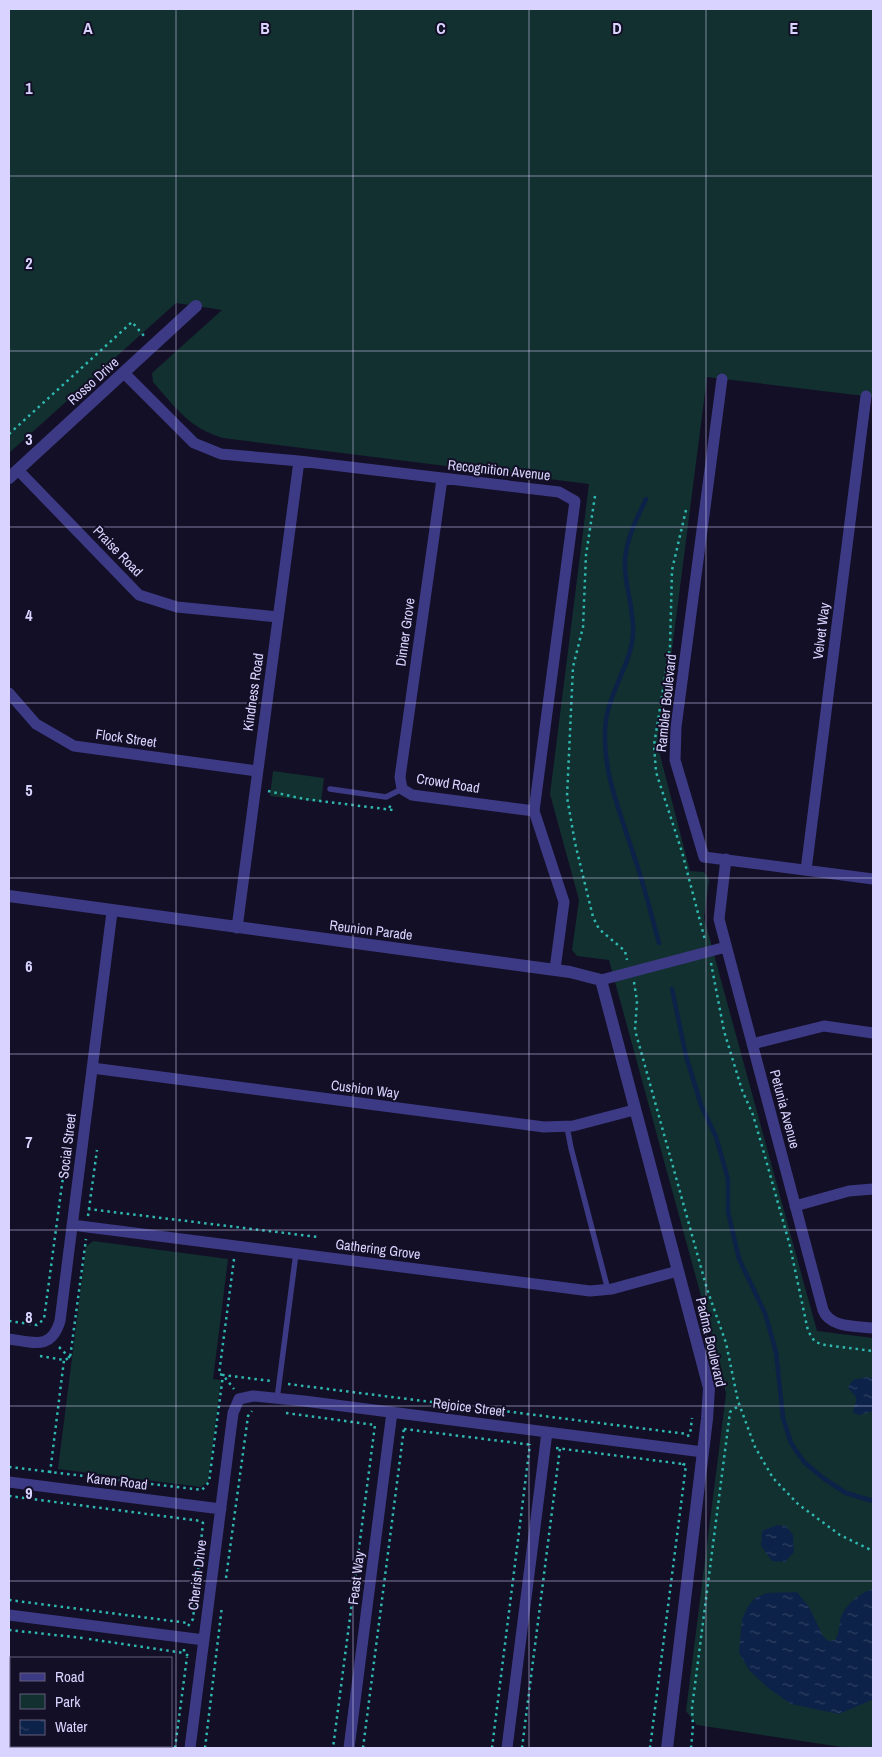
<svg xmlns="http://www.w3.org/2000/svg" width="882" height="1757" font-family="'Archivo Narrow',sans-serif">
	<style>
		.green { fill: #12302f }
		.water { fill: url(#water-ripples) }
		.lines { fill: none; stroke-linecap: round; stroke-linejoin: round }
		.stream { stroke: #0c2248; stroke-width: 4.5 }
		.path { stroke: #2fb8b0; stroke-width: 2.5; stroke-dasharray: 2.5 4; stroke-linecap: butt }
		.service { stroke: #3d3a85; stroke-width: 5.5 }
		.minor { stroke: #3d3a85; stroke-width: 11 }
		.tertiary { stroke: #3d3a85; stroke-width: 12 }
		.grid { fill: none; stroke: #d9d4ff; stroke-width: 1; stroke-opacity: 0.55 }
		.labels { text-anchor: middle; stroke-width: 4; stroke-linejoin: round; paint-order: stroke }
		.street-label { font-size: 14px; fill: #d9d4ff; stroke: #130f26 }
		.grid-label { font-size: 16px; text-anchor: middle; font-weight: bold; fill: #d9d4ff; stroke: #130f26; stroke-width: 4; stroke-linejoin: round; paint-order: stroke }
	</style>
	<defs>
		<pattern id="water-ripples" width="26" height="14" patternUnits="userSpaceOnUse" patternTransform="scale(1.25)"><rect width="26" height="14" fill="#0c2248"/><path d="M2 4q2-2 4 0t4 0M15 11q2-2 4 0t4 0" fill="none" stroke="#2f4163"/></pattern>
	</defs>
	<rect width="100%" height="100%" fill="#130f26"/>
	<path class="green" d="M9,9h864v388l-166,-20 -48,374 31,120 14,1 5,8 -5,38 113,413 56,7v410h-25l-151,-23 -11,-14 40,-317 -8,-36 -109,-398 -32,-4 -5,-6 7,-50 -29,-106 39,-310 -366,-46c-34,-10 -47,-30 -70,-56l-1,-9 70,-63 -46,-7 -167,150z
		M273,771l51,7 -3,24 -51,-6z
		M93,1241l135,18 -15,120 8,1 -13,102 -7,5 -143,-18 28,-222z"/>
	<path class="water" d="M866,1377l7,1v33l-13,4 -5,-1 -2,-3c6,-18 3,-11 -5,-24l5,-7z
		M777,1525l9,1 7,9 1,17 -9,10 -13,-1 -11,-15 1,-15z
		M873,1589l-1,111 -33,14 -48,-10 -23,-16 -18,-17 -11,-18 3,-34 7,-14 6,-7 12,-5 30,-1 12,15 14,29 5,5 7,-1c4,-7 4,-12 5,-19 4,-16 19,-28 33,-32z"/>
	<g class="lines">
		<path class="stream" d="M646,499c-8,17 -17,34 -20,53 -5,26 9,55 7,82 -2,30 -23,56 -27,86 -6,48 14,91 28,136 10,28 17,58 25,87
			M672,989l14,67 15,49 15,32 12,42v33l11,47 26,54 11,39 7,66 8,25 13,19 19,16 23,15 27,8"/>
		<path class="path" d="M9,434l123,-112 12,14
			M595,496l-9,59 -3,72 -10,40 -6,130 8,46 18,74 6,12 26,22 2,9
			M686,510l-14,60 -2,77 -16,98 2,27 26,80 23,88
			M268,791l36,8 89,11 -4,-4
			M711,963l13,68 18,59 11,25 9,31 28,100 18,85 7,11 10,3 48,6
			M634,982l3,19 -2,29 72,259 19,54 12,58 17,46 18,31 25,26 42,31 33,16
			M88,1209l230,28
			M88,1216l9,-66
			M234,1259l-15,115 4,1 11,14
			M9,1321l28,4 7,-6 23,-172
			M59,1347l11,11
			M40,1356l24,4 6,-2 16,-119
			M288,1384l399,50
			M286,1413l89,12 -42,323
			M404,1429l129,16
			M687,1436l3,-1 2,-17
			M556,1448l127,16
			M9,1467l193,23 7,-8 14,-107 48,6
			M50,1473l14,-113
			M9,1496l192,25 2,2 -10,96 -5,7
			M226,1578l22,-162 4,-5
			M9,1600l179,23
			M9,1630l74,8
			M89,1639l95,14
			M184,1649v4l6,4
			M9,1729l2,1
			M53,1746l5,2
			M175,1748l12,-91
			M205,1748l17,-142
			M363,1748l41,-320
			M492,1748l38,-304
			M522,1748l38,-300
			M650,1748l36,-283 -3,-1 1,-3
			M691,1748l2,-22 -1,-18 38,-296 10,-7"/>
		<path class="service" d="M330,789l56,8 16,-8
			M567,1127l4,21 37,142
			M277,1399l19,-146"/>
		<path class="minor" d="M124,373l70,70 27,11 78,7 260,31 16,9 -41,310 30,91 -9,67
			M722,379l-46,348 -1,33 29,97 169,22
			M18,470l121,125 38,12 101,10
			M442,479l-42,298 2,12 10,6 122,16
			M9,693l27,31 38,22 183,25
			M726,859l-7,60 104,391c7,18 33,16 50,18
			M806,870l60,-474
			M237,928l62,-467
			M601,980l125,-33
			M752,1044l72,-18 49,7
			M92,1068l452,59 29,-1 61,-16
			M795,1206l54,-15 24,-2
			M72,1225l518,66 22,-2 66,-18
			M9,1339c24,3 42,12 51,-18l52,-409
			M9,1482l212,27
			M9,1615l195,25
			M16,1746l8,2
			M190,1748l43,-335 6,-14 14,-3 51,5 399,51
			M349,1748l43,-336
			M507,1748l40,-316"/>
		<path class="tertiary" d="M9,478l187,-172
			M9,896l561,76 31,8 108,408 -2,31 -40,329"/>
	</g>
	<path class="grid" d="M176,9v1739M353,9v1739M529,9v1739M706,9v1739M9,176h864M9,351h864M9,527h864M9,703h864M9,878h864M9,1054h864M9,1230h864M9,1406h864M9,1581h864"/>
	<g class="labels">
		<g class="street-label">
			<text transform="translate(93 381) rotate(-42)" y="5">Rosso Drive</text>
			<text transform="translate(499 470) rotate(6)" y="5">Recognition Avenue</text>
			<text transform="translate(118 551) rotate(46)" y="5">Praise Road</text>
			<text transform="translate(821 631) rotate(-83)" y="5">Velvet Way</text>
			<text transform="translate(405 632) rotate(-82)" y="5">Dinner Grove</text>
			<text transform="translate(253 692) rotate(-82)" y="5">Kindness Road</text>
			<text transform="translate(666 703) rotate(-84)" y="5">Rambler Boulevard</text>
			<text transform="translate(126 738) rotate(8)" y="5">Flock Street</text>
			<text transform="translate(448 783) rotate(9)" y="5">Crowd Road</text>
			<text transform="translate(371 930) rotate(7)" y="5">Reunion Parade</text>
			<text transform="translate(365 1089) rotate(7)" y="5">Cushion Way</text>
			<text transform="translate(785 1109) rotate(75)" y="5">Petunia Avenue</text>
			<text transform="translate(67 1146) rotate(-83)" y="5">Social Street</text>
			<text transform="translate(378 1249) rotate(7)" y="5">Gathering Grove</text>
			<text transform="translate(711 1342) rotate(77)" y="5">Padma Boulevard</text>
			<text transform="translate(469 1407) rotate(7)" y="5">Rejoice Street</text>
			<text transform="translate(117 1481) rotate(7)" y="5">Karen Road</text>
			<text transform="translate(197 1575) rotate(-83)" y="5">Cherish Drive</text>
			<text transform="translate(356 1578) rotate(-83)" y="5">Feast Way</text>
		</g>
	</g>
	<g class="grid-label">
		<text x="88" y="34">A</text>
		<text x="265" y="34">B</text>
		<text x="441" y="34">C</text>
		<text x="617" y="34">D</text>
		<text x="794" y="34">E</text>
		<text x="29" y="94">1</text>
		<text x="29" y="269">2</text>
		<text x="29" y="445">3</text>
		<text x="29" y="621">4</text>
		<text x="29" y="796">5</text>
		<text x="29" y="972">6</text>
		<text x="29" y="1148">7</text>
		<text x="29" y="1323">8</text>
		<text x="29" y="1499">9</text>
	</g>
	<rect width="882" height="1757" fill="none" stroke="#d9d4ff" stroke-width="20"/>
	<rect x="10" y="1657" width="162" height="90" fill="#130f26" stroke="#625e7d"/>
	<rect x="20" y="1673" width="25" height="8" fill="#3d3a85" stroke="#625e7d"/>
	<text x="55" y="1682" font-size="15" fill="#d9d4ff">Road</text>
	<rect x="20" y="1694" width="25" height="15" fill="#12302f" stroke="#625e7d"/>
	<text x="55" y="1707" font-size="15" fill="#d9d4ff">Park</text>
	<rect x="20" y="1720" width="25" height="15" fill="url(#water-ripples)" stroke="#625e7d"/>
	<text x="55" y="1732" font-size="15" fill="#d9d4ff">Water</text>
</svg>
